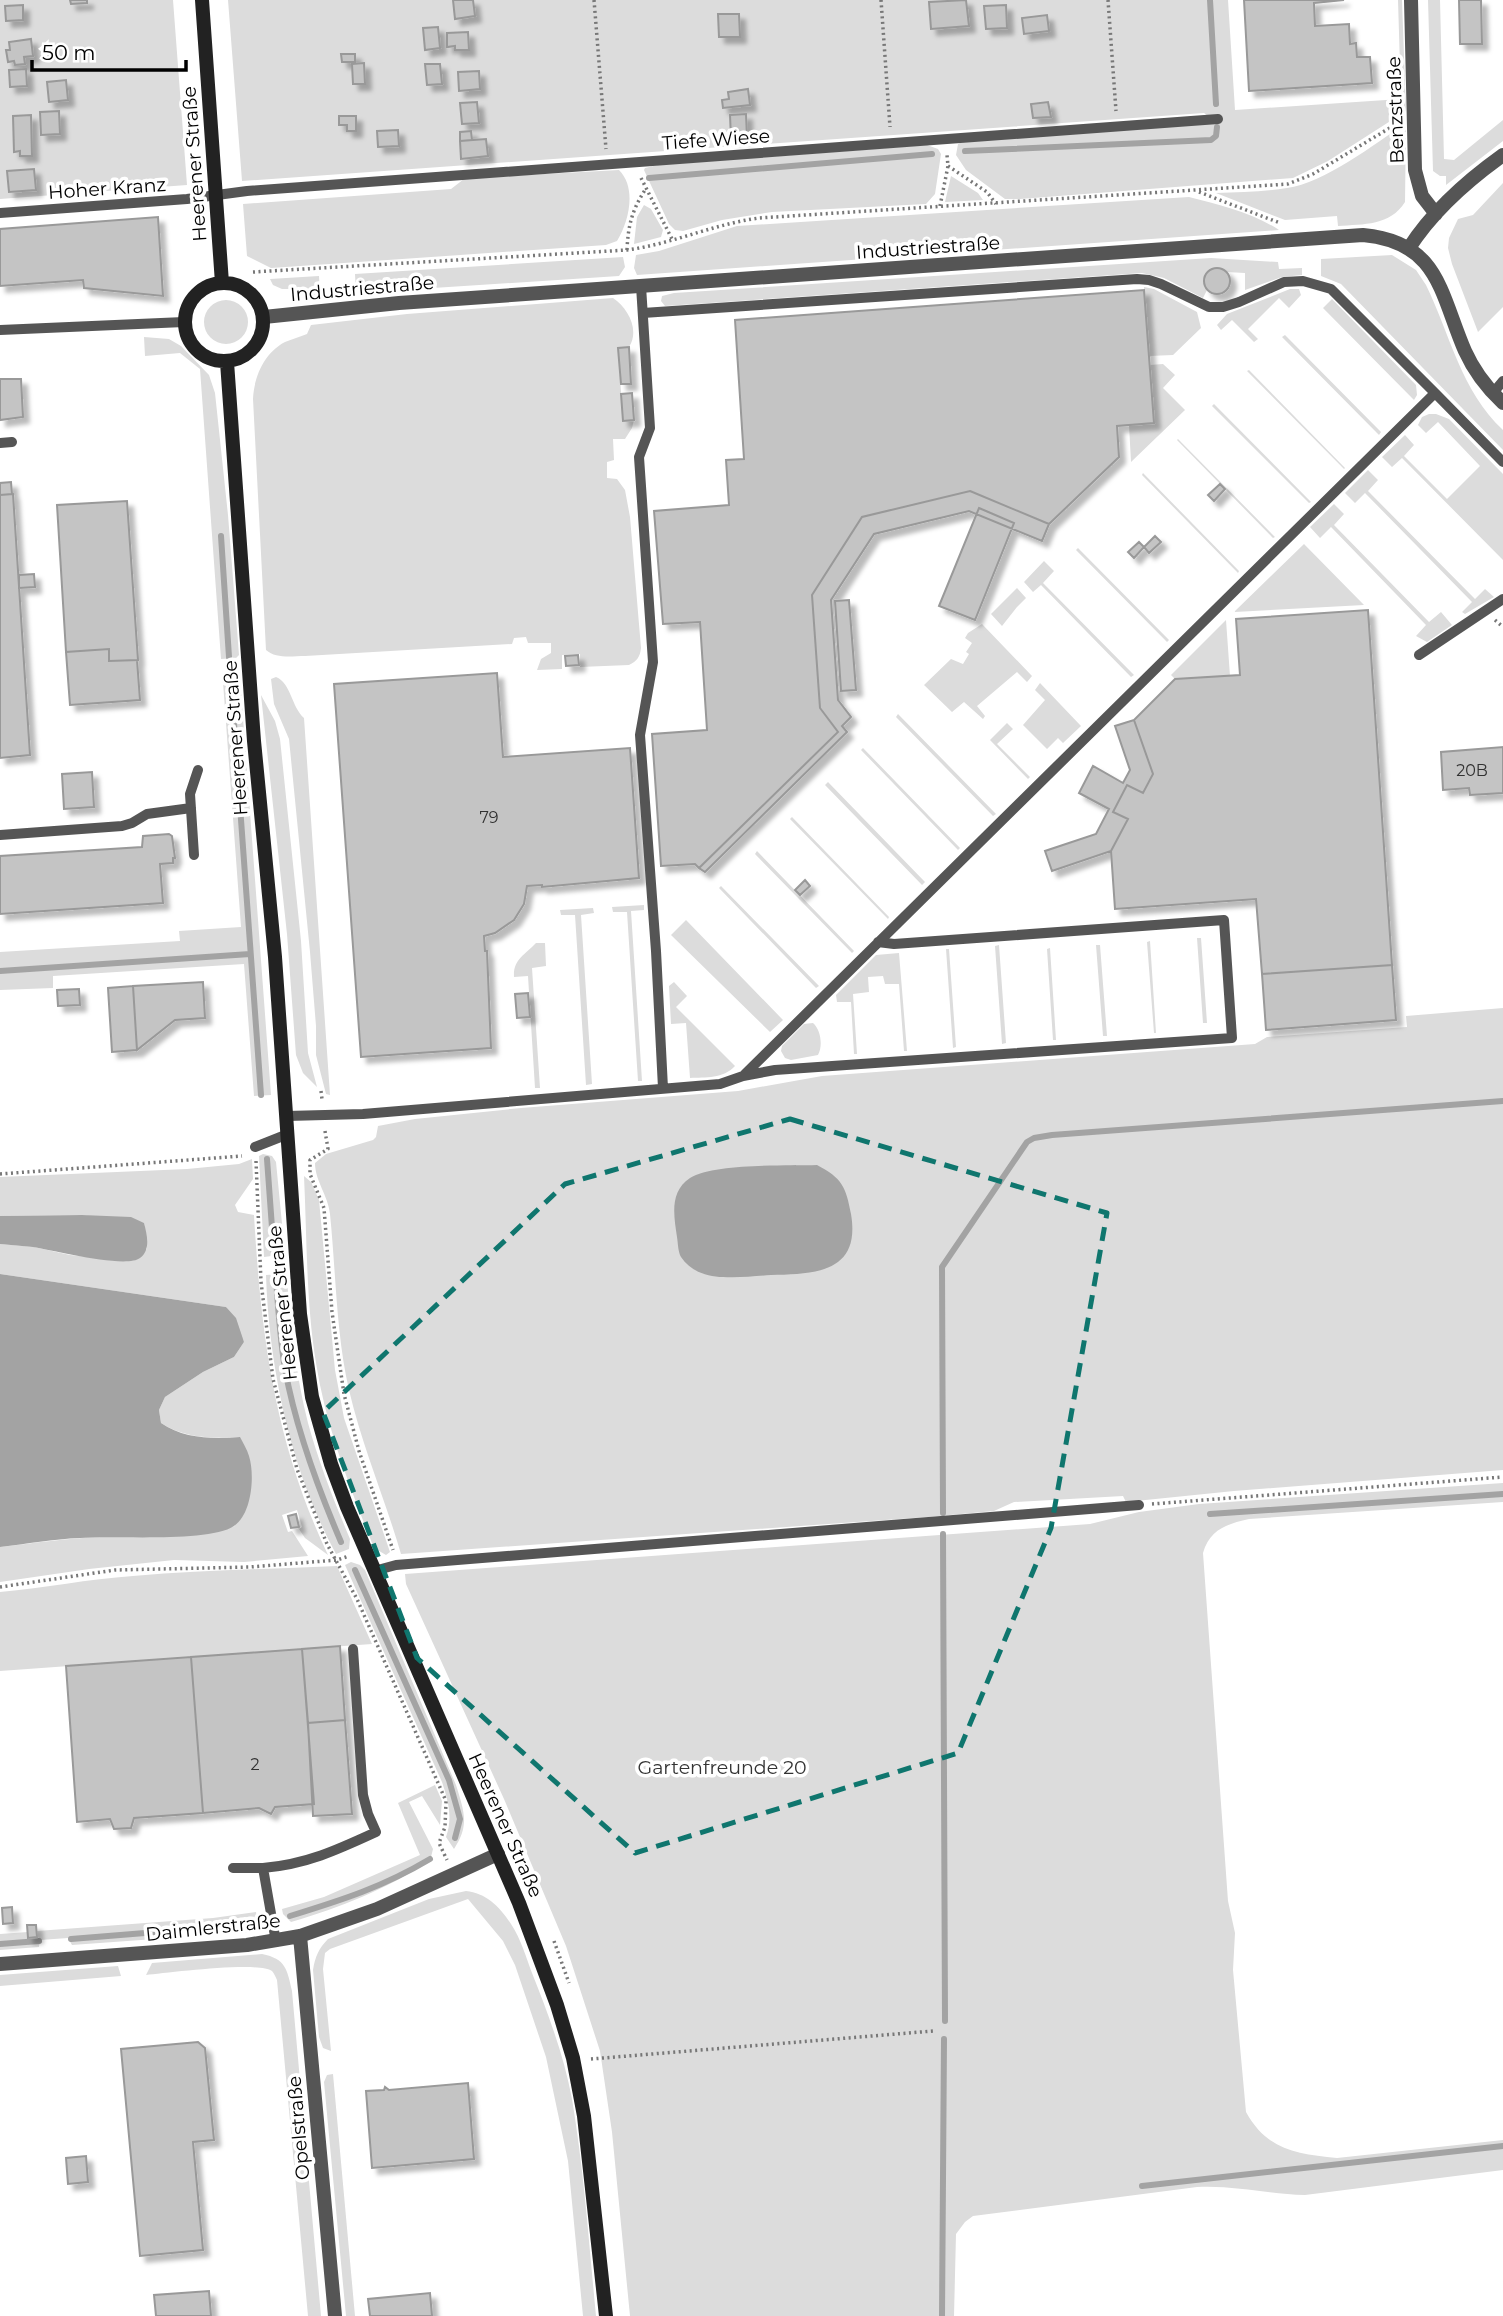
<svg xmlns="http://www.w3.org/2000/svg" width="1503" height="2316" font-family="Montserrat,sans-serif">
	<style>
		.green { fill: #dcdcdc }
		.water { fill: #a3a3a3 }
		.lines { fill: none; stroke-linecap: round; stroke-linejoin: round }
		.stream { stroke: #a3a3a3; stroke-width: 6 }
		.building { fill: #c4c4c4; stroke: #999; stroke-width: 2; filter: url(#shadow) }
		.path { stroke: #777; stroke-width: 3.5; stroke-dasharray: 2 3.5; stroke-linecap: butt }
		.lane { stroke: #555; stroke-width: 10 }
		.street { stroke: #555; stroke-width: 14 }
		.secondary { stroke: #222; stroke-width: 14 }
		.marked { fill: none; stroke: #0f766e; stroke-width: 5; stroke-dasharray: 14 9; stroke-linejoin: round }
		.labels { text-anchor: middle; stroke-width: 7; stroke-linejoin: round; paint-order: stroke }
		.number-label { font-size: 16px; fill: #313131 }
		.street-label { font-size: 19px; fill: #000; stroke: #fff }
		.park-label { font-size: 19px; fill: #333; stroke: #fff }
	</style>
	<defs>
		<filter id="shadow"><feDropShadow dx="6" dy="6" stdDeviation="2" flood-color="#0004"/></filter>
	</defs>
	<rect width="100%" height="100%" fill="#fff"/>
	<path class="green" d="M0,0h173l14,185 -187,14z
		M228,0h1000l7,110 166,-11 -3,-99h4l4,111 -78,50 -35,17 -273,21h-15l-39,-29 -10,-15 2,-11 10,-4 240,-24 -4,-3 -962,68z
		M1428,0h12l4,159 10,1 49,-40v21l-57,44v-9h-6l-7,-5z
		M1406,123l-1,79c-15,24 -41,22 -67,24l-1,-10 -52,4 -69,-27c24,-1 48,-1 71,-5 37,-5 88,-44 119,-65z
		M927,145l11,4 3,5 -6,40 -9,10 -154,8 -50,8 -39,11 -8,-1 -6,-6 -25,-54 1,-2 13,-3z
		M619,170c18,18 10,51 -2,71l-11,4 -335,23 -24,-12 -4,-52 208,-15 13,-10 9,-1z
		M951,176l27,17 5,7 -38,2z
		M1503,183v124l-25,25 -26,-68 -4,-16 1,-10 9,-19 15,-4z
		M1189,197c31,8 64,16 90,33l-642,45 -3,-7 2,-13 23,-4 78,-25z
		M644,205l7,4 12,21 -2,7 -27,7 3,-27z
		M1392,255l24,15 10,15c24,49 35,106 77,145v20l-162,-166 -20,-8v-17z
		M623,257l2,10 -6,9 -263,17 -1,-19z
		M1211,258l67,4 1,7 23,-1v7l-20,2 -37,13v-17l-19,-1 -10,-4 -10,6 -2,11 3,5 -4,8 -39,-20 -22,-5 -477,33 -4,-5 1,-5 12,-3z
		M319,276l1,20 -22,2 -1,-9h-15l-9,-4 -3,-6z
		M1144,287l10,2 43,23 4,16 -28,27 -24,1z
		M1290,289h9l2,6 -12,13 -10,-10 -31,31 10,10 -4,3 -22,-22 -11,10 -4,-5 10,-11z
		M613,298c15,10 27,32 16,49l-11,1 5,73 11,-1 -2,8 -7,11h-12l1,21 -7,2v16l10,1 8,11 5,27 11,131c-1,9 -4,13 -12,17l-49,2v-13l-18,1v14l-25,1 4,-11 10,-6v-10h-23l-2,-6 -12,1 -2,6 -207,12c-13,0 -29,3 -39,-6l-13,-251c1,-22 11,-46 32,-57 7,-3 15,-5 22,-8l4,-9 96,-11z
		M1332,299l84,86 1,10 -3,5 -91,-92z
		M204 322a22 22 0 1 1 44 0a22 22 0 1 1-44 0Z
		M1285,335l96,97 -2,3 -97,-98z
		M144,337l25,2 12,7 28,29 6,18 13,122 11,140 -3,3 -15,1 -21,-290 -20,-16 -35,3z
		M1163,364l12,11 -12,13 22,22 -54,52 -2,-37 21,-60z
		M1249,370l96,98 -1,1 -97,-98z
		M1214,404l97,98 -2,1 -97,-97z
		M1429,414h7l13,5 54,55v86l-101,-102 -10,9 -10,-10 23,-22 9,10 -10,11 43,43 33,-33 -42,-44 -12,11 -8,-8 4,-8z
		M1178,439l97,98 -2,1 -96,-98z
		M1368,470l10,10 -10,11 107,108 10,-10 9,8 -29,17 -3,-2 10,-10 -107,-109 -10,10 -10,-10z
		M1143,473l96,98 -1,2 -96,-98z
		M1334,504l10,10 -10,11 95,97 12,-10 11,13 -25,17 -11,-6 10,-11 -95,-98 -11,11 -10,-11z
		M1304,544l60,61 -130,7z
		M1078,548l91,92 -2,2 -91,-92z
		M1044,561l10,10 -11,12 91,92 -3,2 -90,-92 -8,7 -9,-10z
		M1017,588l9,10 -9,9 -15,19 -11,-12z
		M1226,620l4,56 -55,3 -4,-4z
		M982,624l50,52 -5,6 -10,-10 -40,34 8,10 -2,3 -19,-17 -12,10 -28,-27 27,-26 12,5 6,-10 -3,-2 6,-9 -7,-5 3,-5z
		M276,677c15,6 15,29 28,41l26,377 -4,-1 -10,-39v-29l-6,-74 -21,-213 -15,-35 -3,-25z
		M237,681l4,10 30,404 -17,1 -10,-132 -191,12v12l-53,2v-38l180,-11 -1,-10 62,-4 -18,-245z
		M1040,683l41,43 -18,17 -5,-5 -11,11 -24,-24 22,-25 -10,-10z
		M261,695l14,26 5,18 21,202 7,112 9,34 -14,-14 -7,-18 -9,-121z
		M898,714l98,100 -3,2 -97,-99z
		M1007,723l6,6 -16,15 33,33 -2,2 -38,-39z
		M863,748l97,100 -2,2 -97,-100z
		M828,782l97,100 -3,3 -97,-100z
		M792,817l97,100 -1,2 -98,-100z
		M757,851l97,100 -2,2 -97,-99z
		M721,886l98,100 -3,2 -97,-100z
		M644,905v5l-13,1 11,170h-4l-11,-169h-14l-1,-5z
		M593,908l1,5 -13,2 11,169 -6,1 -11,-170h-14l-1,-5z
		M686,920l97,100 -13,12 -99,-97z
		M1197,938h4l6,85h-4z
		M1150,941l6,92h-2l-7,-91z
		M536,943h9l1,23 -14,2 8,120h-5l-7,-112 -14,1c-1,-18 11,-22 22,-34z
		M999,945l7,98 -4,1 -7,-98z
		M1096,945h4l7,91h-4z
		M1050,948l6,92h-3l-6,-91z
		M946,949h3l7,98 -3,1z
		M899,953l8,98h-3l-5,-67h-14l-2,-8 -15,1 1,15 -16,2 4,60h-3l-3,-52h-14l-1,-7 40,-40z
		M674,982l13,14 -11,11 59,59c-12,13 -29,11 -45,12l-4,-55 -15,1 -2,-38z
		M1503,1008v462l-269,21 -108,11 -3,-6 -109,6 -20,9 -66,6 -527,37c-16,-55 -39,-108 -52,-164 -13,-57 -13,-117 -19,-176 -2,-19 -15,-33 -15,-51l11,-9 47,-14 3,-3 2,-11 37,-7 106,-11 217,-17 84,-15 433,-32 12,-7 140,-10 -1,-11z
		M813,1023c8,7 10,23 5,32l-27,5 -6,-2 -4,-7 1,-5 22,-22z
		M263,1154l9,2 4,6 8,82c-2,11 -9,12 -20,13l-5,-101z
		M252,1159l1,20 -18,26 3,7 16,3c7,122 21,228 74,340l-23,-17 -6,-9 3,-2 -5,-17 -15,5 6,17 4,-1 16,25 -64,6 -70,-2 -85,9 -89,13v-35c34,-4 68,-9 102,-10 46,-2 87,2 133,-11l5,-89c-27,2 -56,1 -79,-14l-2,-13 6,-13 38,-25 31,-15 10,-15 -18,-35 -226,-33v-30l34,3 36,8 54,6 23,-12 -3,-26 -62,-8 -82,1v-39l187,-8 52,-5z
		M304,1176l7,6 8,18 16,170 9,48 46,134 -4,3 -12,-7c-24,-60 -48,-121 -58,-185 -10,-61 -9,-125 -12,-187z
		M281,1274l6,6c4,48 9,96 21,143 11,40 26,78 42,116l-1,10 -13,5c-45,-83 -67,-185 -70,-279z
		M1503,1483v19l-254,17c-22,5 -39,10 -46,34l25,348 7,32 -2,37 13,142c21,38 50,42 91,46l166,-18v30l-198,25c-37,-1 -72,-10 -108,-8l-224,29 -8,6 -9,12 -2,82h-324l-18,-184 -12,-81 -34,-105 -62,-147 -98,-215 -1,-10 685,-50 49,-12 60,-8z
		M351,1562l9,3 5,5 91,215c8,26 14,40 -2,64l-8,-12c7,-19 2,-37 -4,-55l-97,-217z
		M337,1566l35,78 -372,27v-79c45,-4 88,-13 133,-16 68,-6 136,-7 204,-10z
		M435,1785l7,16 -2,24 -18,-29 -13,6 24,47 -3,12c-46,29 -88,46 -139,61l-8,-8 -1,-5 42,-12 96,-42 -22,-52z
		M466,1891c20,2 34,16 45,33 10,15 15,33 21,49 16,40 32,83 40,126 12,72 17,145 24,217h-13l-15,-155 -22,-104 -31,-92 -12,-24 -35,-42 -138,50 -5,4 -2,16 8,82 -8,-3 -4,-11 -6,-67c2,-13 6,-22 15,-31l101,-40z
		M256,1912l2,10 -6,10 -180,13 -4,-7 -28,2 -1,7 -39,3v-16l28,-2v6l8,-1 1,-6 176,-13z
		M262,1954c24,5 25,15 30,37l29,325h-13l-31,-336c-1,-2 -3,-7 -5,-9 -14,-10 -105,2 -126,4l6,-12z
		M118,1966l3,10 -121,10v-11z
		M333,2074l22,242h-9l-22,-234 3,-7z"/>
	<path class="water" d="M817,1165c25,13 29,22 34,49 10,59 -37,60 -80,61 -16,1 -32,3 -48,2 -16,0 -33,-6 -42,-20 -3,-5 -3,-14 -4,-20 -3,-21 -8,-45 13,-59 24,-15 97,-12 127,-13z
		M82,1215l49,2 13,6c3,12 7,27 -4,35 -14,11 -88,-8 -107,-11 -11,-1 -22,-2 -33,-3v-28z
		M0,1274l226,33 10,11 8,24 -10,15 -31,15 -38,25 -6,13 2,13c23,16 52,16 79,14 3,6 7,12 9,19 6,19 3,58 -15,70 -25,17 -120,9 -154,12 -27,1 -53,6 -80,9z"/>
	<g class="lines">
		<path class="stream" d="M1210,0l6,104
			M965,151l246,-11 5,-4 1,-9
			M649,178l283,-24
			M221,536l8,121
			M231,682l30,413
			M0,971l250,-17
			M267,1159l7,96
			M276,1278c2,30 4,61 9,91 11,60 32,117 56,173
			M943,1513l-1,-246 85,-125 7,-4 18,-3 451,-34
			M1210,1514l293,-20
			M943,1534l2,487
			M355,1570l94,210 11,39 -5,19
			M290,1916c52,-16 93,-29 140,-57
			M71,1939l185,-15
			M0,1944l39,-3
			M1142,2186l361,-40
			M942,2316l2,-277"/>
	</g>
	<path class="building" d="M70,0h17v3l-16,1z
		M453,0h20l2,16 -20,3z
		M966,0l3,26 -38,3 -2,-27z
		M1244,0h100l-30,3 1,23 34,-2 1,20 6,-1 1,14h13l2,26 -123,8z
		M1459,0h22l1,44h-22z
		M23,5v15l-17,1 -1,-15z
		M1006,5l1,23 -21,1 -2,-23z
		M718,14h21l1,23h-21z
		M1047,15l2,16 -25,3 -2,-16z
		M438,27l2,21 -15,2 -2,-22z
		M468,32l1,18h-14v-4l-8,1v-14z
		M31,39l2,17 -9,1 1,7 -10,1 -1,-4 -6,1 -2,-12h4l-1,-8z
		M341,54h14v8h-13z
		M364,63l1,21h-12l-1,-20z
		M425,64h15l2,20 -15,1z
		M26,69l1,17 -17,1 -1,-17z
		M479,71l1,18 -21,2 -1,-19z
		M66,80l2,20 -19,2 -2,-20z
		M748,89l2,16 -27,3 -1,-8 7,-1 -1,-7z
		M477,102l2,21 -17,1 -2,-21z
		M1048,102l3,15 -18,1 -2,-14z
		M59,111l1,23 -19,1 -1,-23z
		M746,114l1,24 -16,1 -1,-24z
		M31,115l1,41h-12v-5l-6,1 -1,-36z
		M339,116h17v15h-9v-6h-8z
		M398,130l1,16 -21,1 -1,-16z
		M471,131l1,9 -12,1v-9z
		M486,139l2,17 -27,3 -1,-18z
		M34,169l2,21 -27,2 -2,-21z
		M158,217l5,79 -79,-8 -1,-8 -83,6v-57z
		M1204 281a13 13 0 1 1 26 0a13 13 0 1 1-26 0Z
		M1144,290l10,133 -37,3 2,31 -70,67 -79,-33 -108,26 -50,78 8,113 18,24 -139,136 -4,-4 -34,2 -9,-132 55,-4 -7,-108 -37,2 -9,-113 75,-6 -3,-45 18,-1 -9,-139z
		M629,347l2,37h-10l-3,-36z
		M0,379h21l2,38 -23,3z
		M632,393l2,27 -11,1 -2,-27z
		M11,482l1,12 -12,1v-12z
		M1220,484l5,5 -11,12 -6,-6z
		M970,491l79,33 -7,17 -73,-30 -95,23 -43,66 7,100 13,17 -9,9 5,6 -142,140 -6,-4 139,-136 -18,-24 -8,-113 50,-78z
		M13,494l17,261 -30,3v-263z
		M127,501l11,159 -29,1v-12l-43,3 -9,-147z
		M979,508l35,15 -39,97 -36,-14z
		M1155,536l6,6 -12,11 -5,-6z
		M1139,542l5,5 -10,11 -6,-6z
		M34,574l1,13 -16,1v-13z
		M849,600l7,90 -15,1 -6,-90z
		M1368,610l24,355 -130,9 -6,-75 -141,10 -4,-58 17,-32 -15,-7 14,-27 16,8 10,-19 -19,-54 41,-41 65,-4 -4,-56z
		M109,649v12l28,-1 3,40 -70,5 -4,-53z
		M578,655l1,10 -13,1 -1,-10z
		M497,673l6,84 127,-9 9,130 -97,9v-2l-15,1 -3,18 -10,16 -19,13 -11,3 1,15h2l4,97 -130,9 -27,-373z
		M1134,720l19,54 -10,19 -16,-8 -14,27 15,7 -17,32 -59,20 -7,-20 51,-17 13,-25 -30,-16 14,-27 30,17 7,-13 -15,-44z
		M1503,747v46l-33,2 -1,-7 -26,2 -2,-38z
		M92,772l2,35 -30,2 -2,-35z
		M169,834l3,2 3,22h-2v5l-13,1 3,39 -163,11v-58l142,-9 1,-11z
		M805,880l5,6 -10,9 -5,-5z
		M1392,965l4,55 -130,10 -4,-56z
		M203,982l2,36 -30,2 -38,30 -4,-64z
		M133,986l4,64 -25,2 -4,-64z
		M79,989l1,16 -22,1 -1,-16z
		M528,993l2,24 -13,1 -2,-24z
		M296,1514l3,13 -8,1 -3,-12z
		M340,1646l5,74 -37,3 -6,-74z
		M302,1649l12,155 -39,3 -4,7 -12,-6 -56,5 -12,-156z
		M191,1657l12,156 -69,5 -3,10 -17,1 -4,-10 -33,3 -11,-156z
		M345,1720l7,94 -39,2 -5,-93z
		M12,1907l1,16 -10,1 -1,-16z
		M27,1925h9l1,12 -9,1z
		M198,2042l7,6 9,92 -21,2 10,108 -63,6 -19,-207z
		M468,2083l6,76 -102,9 -6,-77 18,-1 1,-3 4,3z
		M86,2156l2,26 -20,2 -2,-26z
		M209,2291l2,25h-55l-2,-21z
		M430,2293l2,23h-62l-2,-17z"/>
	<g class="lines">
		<path class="path" d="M594,0l12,149
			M881,0l9,127
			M1108,0l8,111
			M948,166l39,26 9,12
			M641,178l31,61
			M1199,192l81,31
			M940,206l8,-40 -1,-11
			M627,250c1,-24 5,-40 18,-60
			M253,272l374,-22c45,-6 87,-26 132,-32l529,-34 25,-10 85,-51
			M1495,620l8,7
			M321,1091l1,8
			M325,1131l3,18 -18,11v14l14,34 8,104 12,82 15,57 34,99
			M256,1161l5,121 12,97 24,90 30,75 30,55 89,202 -1,26 -6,16 8,17
			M0,1174l242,-18
			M1152,1504l351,-27
			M0,1587l115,-17 135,-3 87,-7 12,-4
			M554,1941l15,42
			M591,2059l342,-28"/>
		<path class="lane" d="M0,213l187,-14 60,-8 971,-72
			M641,286l9,142 -11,29 14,205 -13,73 16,216 7,137
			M643,313l494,-34 12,1 12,4 48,23h14l16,-5 45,-20 19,-1 28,8 104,104
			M0,330l184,-8
			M1493,393l10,-12
			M0,443l12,-1
			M1419,655l84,-56
			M0,835l122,-9 10,-3 15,-9 44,-6
			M194,855l-4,-61 8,-24
			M745,1074l690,-681 68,69
			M287,1116l76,-2 357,-30 23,-8 32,-6 457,-32 -8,-118 -330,24 -16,-2
			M255,1147l33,-13
			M374,1571l22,-6 743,-60
			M233,1868h30l13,74
			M263,1868c44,-4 74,-18 113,-36l-8,-18 -5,-19 -10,-146"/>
		<path class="street" d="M1411,0l4,170 7,26 14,18
			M1409,248c23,-36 59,-68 94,-93
			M264,317l135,-14 964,-68c76,7 77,58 102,116 9,20 22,37 38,52
			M300,1936l35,380
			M0,1964l247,-19 53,-9 77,-27 121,-55"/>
		<path class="secondary" d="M202,0l20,283
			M185 322a39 39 0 1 1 78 0a39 39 0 1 1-78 0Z
			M227,362l27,379 21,216 25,357 12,83 19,67 16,43 172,396 38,102 16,53 11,58 22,200"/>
	</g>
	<path class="marked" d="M790,1119l317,94 -56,315 -93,225 -323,100 -218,-195 -94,-246 242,-228z"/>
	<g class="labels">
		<g class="number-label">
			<text x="1472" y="776">20B</text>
			<text x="489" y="823">79</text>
			<text x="255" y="1770">2</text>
		</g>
		<g class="street-label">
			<text transform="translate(1395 110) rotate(-92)" y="7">Benzstraße</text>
			<text transform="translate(716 139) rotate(-4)" y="7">Tiefe Wiese</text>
			<text transform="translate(194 164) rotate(-94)" y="7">Heerener Straße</text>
			<text transform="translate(107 188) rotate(-4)" y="7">Hoher Kranz</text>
			<text transform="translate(928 247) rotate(-4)" y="7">Industriestraße</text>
			<text transform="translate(362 288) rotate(-5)" y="7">Industriestraße</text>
			<text transform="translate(235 738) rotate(-94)" y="7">Heerener Straße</text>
			<text transform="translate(282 1303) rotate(-96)" y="7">Heerener Straße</text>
			<text transform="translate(506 1825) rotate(66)" y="7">Heerener Straße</text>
			<text transform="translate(213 1927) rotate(-6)" y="7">Daimlerstraße</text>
			<text transform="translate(298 2128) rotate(-95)" y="7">Opelstraße</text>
		</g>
		<g class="park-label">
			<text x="722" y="1774">Gartenfreunde 20</text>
		</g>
	</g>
	<path d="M32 60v10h154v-10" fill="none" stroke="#000000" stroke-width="3.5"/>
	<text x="42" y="60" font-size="21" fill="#000000" stroke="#ffffff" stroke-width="5" paint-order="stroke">50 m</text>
</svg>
